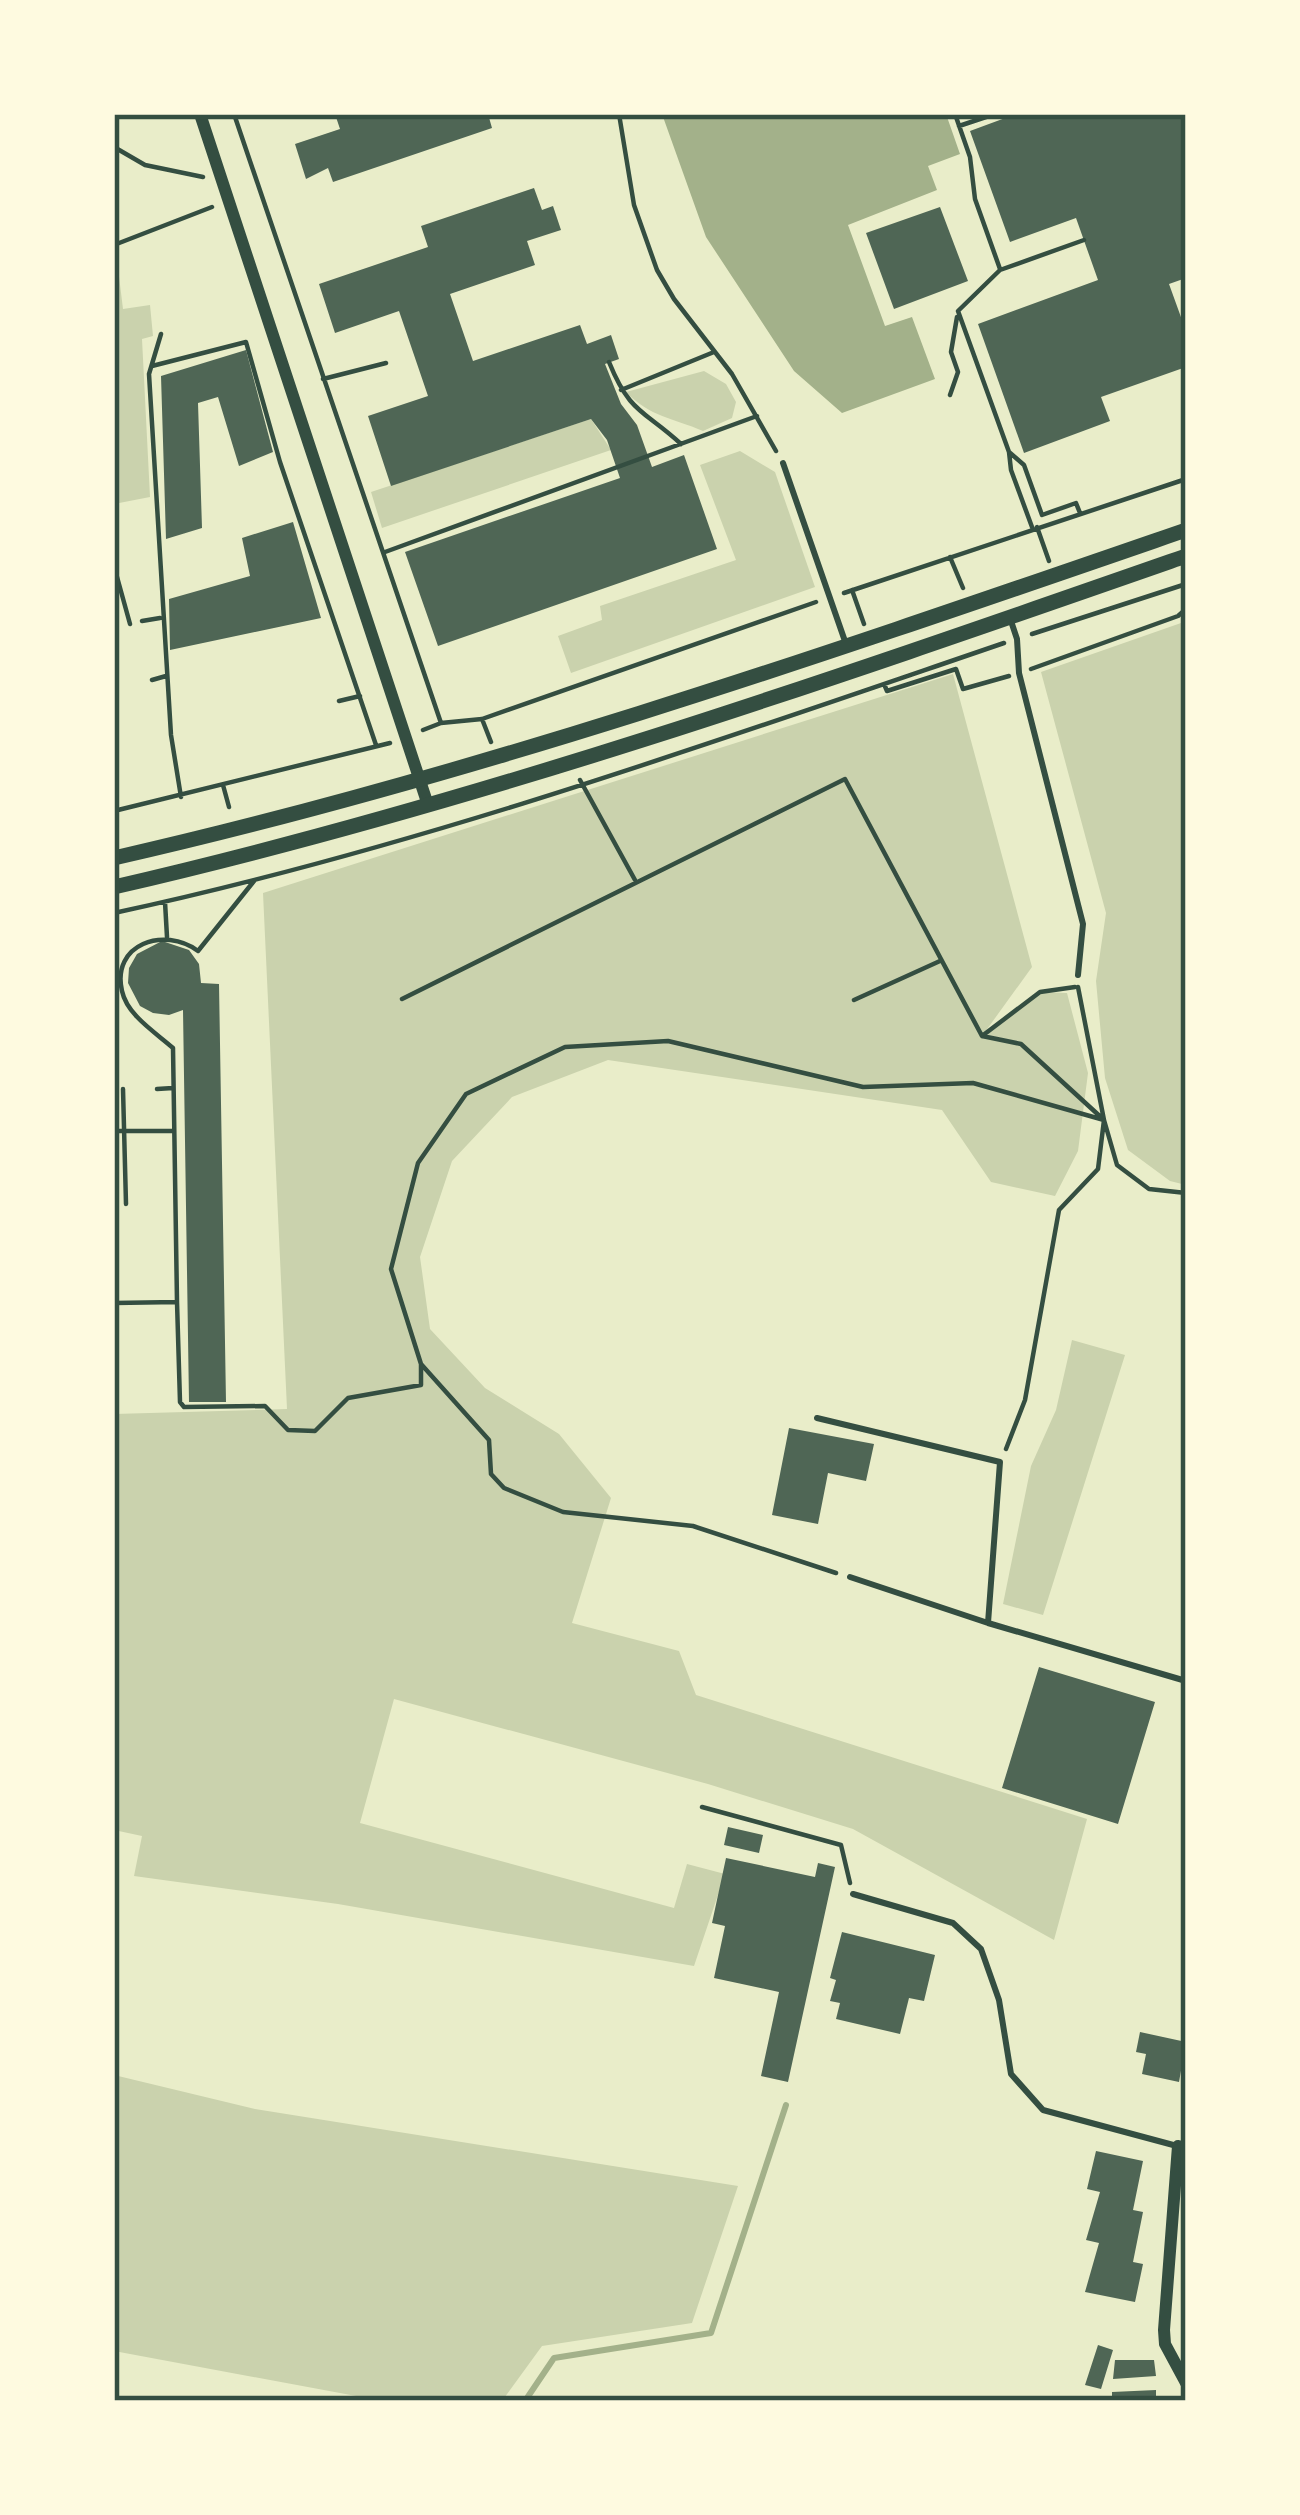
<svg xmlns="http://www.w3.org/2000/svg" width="1300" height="2515" font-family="'Exo 2',sans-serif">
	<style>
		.green { fill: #cad2ad }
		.water { fill: #a3b18a }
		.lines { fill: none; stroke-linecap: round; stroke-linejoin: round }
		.stream { stroke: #a3b18a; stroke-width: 6 }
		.building { fill: #4f6655 }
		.path { stroke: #344e41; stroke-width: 4.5 }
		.service { stroke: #344e41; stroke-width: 6 }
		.minor { stroke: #344e41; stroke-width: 12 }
		.tertiary { stroke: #344e41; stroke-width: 15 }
		.neatline { fill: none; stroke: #344e41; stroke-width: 4.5 }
	</style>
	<rect width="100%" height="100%" fill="#e9edc9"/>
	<path class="green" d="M116,252l7,57 27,-4 3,31 -11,3 8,158 -36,7z
		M704,371l22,13 10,18 -4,16 -29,13c-30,-13 -53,-14 -77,-39z
		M591,419l20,31 -229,78 -11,-36z
		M740,451l35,21 40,115 -244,86 -13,-37 44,-16 -2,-14 136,-46 -36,-95z
		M1181,623l5,13v549l-16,-4 -42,-31 -23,-72 -9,-97 10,-68 -65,-241z
		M953,674l79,293 -47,65 55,-40 27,1 21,80 -10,78 -23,45 -64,-14 -49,-72 -334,-50 -96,37 -60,64 -32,96 10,72 55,59 74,46 52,64 -39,125 107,28 17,44 391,124 -33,121 -201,-111 -145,-45 -314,-85 -34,124 314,85 13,-44 38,10 -31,92 -356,-62 -204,-28 8,-40 -28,-6v-416l173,-5 -24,-516z
		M1072,1340l53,15 -82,260 -40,-11 28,-138 25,-56z
		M114,2075l141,34 483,77 -46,137 -150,23 -40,55h-119l-269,-50z"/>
	<path class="water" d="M662,114h284l14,40 -32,12 9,24 -89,35 37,101 27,-9 23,62 -93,34 -48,-42 -88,-134z"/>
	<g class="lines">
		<path class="stream" d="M525,2401l29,-43 157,-25 75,-228"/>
	</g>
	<path class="building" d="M335,114h153l4,14 -159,54 -5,-14 -22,11 -11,-35 45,-15z
		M1016,114h170v164l-17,6 17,47v36l-85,30 9,24 -86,32 -46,-129 120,-44 -22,-62 -66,24 -40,-111z
		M534,188l8,22 11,-4 8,24 -34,11 8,24 -85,29 23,67 107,-36 7,19 24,-9 8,24 -14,5 16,40 16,21 15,42 32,-12 33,94 -279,97 -33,-94 215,-74 -13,-38 -16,-21 -200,67 -23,-70 60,-20 -29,-85 -64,22 -16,-49 109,-37 -7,-21z
		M940,207l28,74 -74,28 -28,-76z
		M246,350l27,102 -34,14 -21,-69 -20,6 4,125 -36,11 -5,-163z
		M293,522l28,96 -151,32 -1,-51 81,-23 -8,-38z
		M162,941l27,9 10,14 2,19 18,1 7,418h-37l-6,-392 -14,5 -16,-2 -13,-7 -12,-23 1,-15 8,-14z
		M789,1428l85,16 -8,37 -38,-8 -10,51 -46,-9z
		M1039,1667l116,35 -37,122 -116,-36z
		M728,1827l35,8 -4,18 -35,-8z
		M726,1858l89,19 3,-14 17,4 -47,215 -27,-6 18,-84 -65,-14 11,-52 -13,-3z
		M842,1932l93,23 -11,46 -15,-3 -9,36 -64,-15 4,-16 -10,-2 6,-21 -6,-2z
		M1140,2032l46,10 -7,40 -37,-8 4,-20 -10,-2z
		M1096,2151l47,10 -10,49 10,2 -10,50 10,2 -8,38 -50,-10 14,-49 -13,-3 14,-48 -13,-3z
		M1098,2345l15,5 -12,39 -16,-4z
		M1115,2360h39l2,16 -43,3z
		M1156,2390v11h-44v-9z"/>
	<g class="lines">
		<path class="path" d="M234,114l207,609
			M619,114l15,91 23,65 17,29 58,75 44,77
			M955,114l15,43 5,42 25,70
			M959,126l36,-12
			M114,147l31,18 58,12
			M114,245l98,-38
			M161,334l-12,40 22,361 10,62
			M609,362c21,52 35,48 72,82
			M152,366l94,-24 34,120 96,283
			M323,379l63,-16
			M621,390l93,-38
			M950,395l8,-23 -7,-20 6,-35
			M1009,452l2,18 21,57
			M1080,513l-4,-10 -34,12 -18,-50 -15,-13 -51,-141 42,-41 84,-30
			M1037,527l12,34
			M385,552l372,-136
			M950,557l13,31
			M114,566l16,58
			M852,590l12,34
			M844,593l342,-114
			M142,621l18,-3
			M1032,634l154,-50
			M1031,669l147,-53 8,-7
			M152,680l14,-4
			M884,684l3,7 69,-22 7,20 46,-13
			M339,701l21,-5
			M482,719l9,23
			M423,730l18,-7 41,-4 334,-117
			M580,780l55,100
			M223,785l6,22
			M114,811l276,-68
			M165,902l2,35
			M114,913c299,-64 600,-171 890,-270
			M402,999l443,-220 137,257 39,8 83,76 13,45 32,24 37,4
			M854,1000l86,-39
			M982,1036l58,-44 35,-5
			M123,1089l3,115
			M157,1089l16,-1
			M114,1131h60
			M177,1302l3,100 4,5 81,-1 23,24 27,1 33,-33 73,-13v-21
			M114,1303l63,-1 -4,-254c-18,-16 -46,-33 -51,-57 -11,-47 42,-65 76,-40l56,-70
			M1006,1449l19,-49 34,-190 39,-41 6,-49 -26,-133
			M836,1573l-143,-47 -130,-14 -59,-24 -13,-14 -2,-34 -68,-76 -30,-95 27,-106 48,-69 99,-47 103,-6 195,46 110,-4 131,37
			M702,1807l139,38 9,38"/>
		<path class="service" d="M783,463l64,184
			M1010,618l7,21 2,34 64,251 -5,51
			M817,1418l183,44 -12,161 198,58
			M850,1577l138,46
			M853,1894l100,29 28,26 18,51 12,74 32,36 134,36"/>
		<path class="minor" d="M200,114l228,691
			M1178,2146l-14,184 1,14 21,39"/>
		<path class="tertiary" d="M114,858c365,-83 718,-206 1072,-328
			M114,887c365,-84 719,-208 1072,-331"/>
	</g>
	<rect width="1300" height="2515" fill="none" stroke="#fefae0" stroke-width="234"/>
	<rect x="117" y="117" width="1066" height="2281" class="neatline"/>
</svg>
